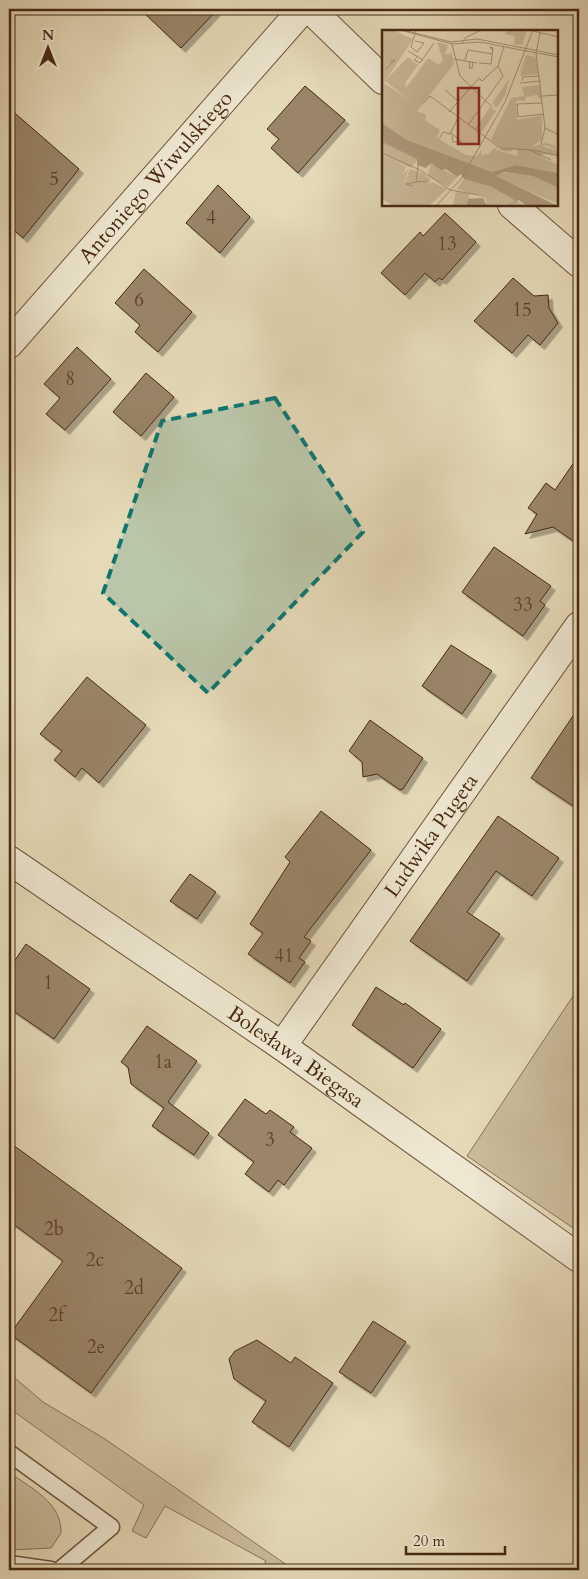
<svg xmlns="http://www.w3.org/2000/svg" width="588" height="1579" font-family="Cardo,serif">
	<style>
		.green { fill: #cabc9c; stroke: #8a7258 }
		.building { fill: #9a8569; stroke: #492813; filter: url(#shadow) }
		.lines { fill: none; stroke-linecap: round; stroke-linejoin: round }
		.lane-casing { stroke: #70543c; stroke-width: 19 }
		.street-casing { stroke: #70543c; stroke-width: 30 }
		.lane { stroke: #eee7d1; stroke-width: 16 }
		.street { stroke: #eee7d1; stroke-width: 28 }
		.marked { fill: #0f766e; fill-opacity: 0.2; stroke: #0f766e; stroke-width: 4; stroke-dasharray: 10 6; stroke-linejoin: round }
		.labels { text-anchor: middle; stroke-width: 4; stroke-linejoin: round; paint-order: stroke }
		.number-label { font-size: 19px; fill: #5d3f28 }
		.street-label { font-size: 21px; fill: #492813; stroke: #eee7d1 }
		.inset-road { fill: none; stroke: #a79376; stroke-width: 1 }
		.view { fill: #8f2418; fill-opacity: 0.15; stroke: #8f2418; stroke-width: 2.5 }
		.inset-edge { fill: none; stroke: #492813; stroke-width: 2.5 }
	</style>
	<defs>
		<filter id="shadow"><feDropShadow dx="4.5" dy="4.5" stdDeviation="0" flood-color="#0004"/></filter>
	</defs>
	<rect width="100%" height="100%" fill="#e5dab8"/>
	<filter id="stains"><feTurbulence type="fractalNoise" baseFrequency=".004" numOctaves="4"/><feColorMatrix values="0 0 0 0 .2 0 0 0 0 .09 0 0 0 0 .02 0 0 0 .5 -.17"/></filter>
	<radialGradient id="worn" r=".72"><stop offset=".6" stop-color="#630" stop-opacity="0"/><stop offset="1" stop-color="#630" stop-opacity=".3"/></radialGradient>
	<path class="green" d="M579,987v245l-112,-76z
		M9,1373l34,29 62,37 189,131h-32l4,-9 -101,-55 -19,32 -14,-7 12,-26 -135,-97z
		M9,1472c21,16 53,30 52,61l-10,15 -42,2z"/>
	<path class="building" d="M140,9h78l-37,39z
		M305,86l40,34 -47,53 -27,-25 8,-9 -12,-10z
		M9,108l70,61 -56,69 -14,-12z
		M218,185l32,32 -30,36 -34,-30z
		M445,213l31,29 -34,38 -3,-2 -4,4 -10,-9 -20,22 -24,-22 39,-41 3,4z
		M144,269l48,43 -34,40 -23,-20 5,-7 -25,-22z
		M513,278l21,18 14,-1 1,13 9,15 -18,22 -12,-10 -16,18 -38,-32z
		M77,347l34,32 -46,51 -19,-16 14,-16 -16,-14z
		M146,373l28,24 -33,39 -28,-24z
		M579,455v90l-26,-18 -28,7 12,-20 -9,-6 18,-25 9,7z
		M494,547l57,39 -11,15 5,4 -22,31 -61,-44z
		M451,645l41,26 -30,43 -40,-28z
		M87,677l59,48 -47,58 -17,-15 -7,9 -21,-17 8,-9 -22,-17z
		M579,707v103l-48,-32z
		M370,720l53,38 -20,31 -3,1 -23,-16 -14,3 -1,-15 -13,-11z
		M321,811l50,39 -67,87 7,4 -12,17 6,4 -15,21 -42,-29 15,-21 -13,-9 40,-62 -5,-5z
		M498,816l61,42 -27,38 -36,-25 -29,41 33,22 -33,47 -57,-40z
		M190,874l26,18 -19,27 -27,-18z
		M26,944l64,45 -36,50 -45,-31v-39z
		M376,987l28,18 1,-2 36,26 -28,39 -61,-43z
		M147,1026l50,35 -29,41 41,31 -15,22 -42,-29 12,-18 -33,-24 -3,-17 -7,-5z
		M245,1099l21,15 4,-4 24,17 -4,5 22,16 -28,37 -6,-5 -9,12 -24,-18 9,-12 -36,-27z
		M9,1142l173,126 -91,125 -81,-59 53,-73 -54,-40z
		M373,1321l33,21 -35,51 -32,-21z
		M257,1340l34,23 4,-6 38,26 -44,64 -37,-25 14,-21 -32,-22 -5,-20 6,-8z"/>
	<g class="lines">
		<g class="lane-casing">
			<path id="lane" d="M9,1453l102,74 -51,43
				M9,1564l42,6"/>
		</g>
		<g class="street-casing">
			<g id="street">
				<path d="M310,9l73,71"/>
				<path d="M512,205l67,58"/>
				<path id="s1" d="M9,344l294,-335"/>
				<path id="s2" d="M9,860l273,186 297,212"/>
				<path id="s3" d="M282,1046l297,-420"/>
			</g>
		</g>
		<use href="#lane" class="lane"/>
		<use href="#street" class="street"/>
	</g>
	<path class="marked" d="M275,398l88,134 -155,161 -105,-100 59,-172z"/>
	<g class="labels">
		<g class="number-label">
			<text x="54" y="185">5</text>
			<text x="211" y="224">4</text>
			<text x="447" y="250">13</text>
			<text x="139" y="306">6</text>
			<text x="522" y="316">15</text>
			<text x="70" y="385">8</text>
			<text x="523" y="611">33</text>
			<text x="284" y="962">41</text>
			<text x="48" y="989">1</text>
			<text x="163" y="1068">1a</text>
			<text x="270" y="1146">3</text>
			<text x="54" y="1235">2b</text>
			<text x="95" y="1266">2c</text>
			<text x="134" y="1294">2d</text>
			<text x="56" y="1321">2f</text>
			<text x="96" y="1353">2e</text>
		</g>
		<g class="street-label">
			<text dy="7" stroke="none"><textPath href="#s1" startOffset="222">Antoniego Wiwulskiego</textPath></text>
			<text dy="7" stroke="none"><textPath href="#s3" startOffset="258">Ludwika Pugeta</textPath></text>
			<text dy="7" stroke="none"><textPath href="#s2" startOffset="348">Bolesława Biegasa</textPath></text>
		</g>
	</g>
	<g transform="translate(382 30)">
		<rect width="176" height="176" fill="#e5dab8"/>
		<path d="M0,0h11l20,9 -29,44 27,18 -26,-20 23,-24 10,8 -13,18 1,5 22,-30 11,7 4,-5 -6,-18 11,3 -3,10 7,-2 2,11 -37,47 10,4 -2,5 15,10 -3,8 29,17 11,1 4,-6v5l7,-1 10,-8 -3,6 5,-3 -1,2 18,5v-6l-17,-3 -9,-7 1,-3 19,-39 13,-2 -2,-9 19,-2v15l-4,-5 -11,2 -2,6 -1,-3 -7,1 1,19 25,-5v24l-10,8 13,-4 10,3 3,7 -4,-5 -8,-3 -5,1 14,4 3,5 -14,-1 -3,3 17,8v8l-42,-8 -24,7 -85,-32 -25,-17zM125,0h20l-5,15 -8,-1 1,-8 -10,-2zM144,25l10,2 2,17 -18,2 7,-18 -9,18zM127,49l-4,17 -9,12 -3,-5 -2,2zM108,77l6,4 -15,22 -6,-4zM0,112l36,17 -7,9 -18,-8 13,7 -3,8 6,-7 -7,20 8,-19 13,4 7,6 -1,6 3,-3 15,7 -18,17h-35l-12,-7v-45l10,6 -10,-7zM49,133l26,14 -9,10 -20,-11zM128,143l23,3 25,12v16l-62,-27 2,-4zM82,149l28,8 34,19h-39l-2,-8 -28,-9zM74,162l13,1v5h14l-15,1 -2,7h-23l10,-1z" fill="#cabc9c"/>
		<path d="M0,93l25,17 85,32 24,-7 42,8v15l-25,-12 -29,-4 -8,4 62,30h-32l-7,-6 -10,6h-2l9,-5 -24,-14 -28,-8 -3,-5 -4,3 -11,-8 -5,1 -10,-7 -5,5 -9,-3v-6l-35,-17zM101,168l4,8h-21l2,-7z" fill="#b09d80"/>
		<path class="inset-road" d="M18,0l52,14 28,-2 46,9M21,0l48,12 26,-3 82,16M151,1l26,6M158,3l-4,20 9,75 -4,16M33,11l9,2 -7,9 -6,-5 5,-17M80,13l3,-5 16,-8M70,14l8,32 32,31M26,21l15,9M144,21l33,6M35,27l-3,3 6,3 14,-20M72,29l23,4M83,30l3,-10 25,4M88,31l-1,7h3l1,-6M97,33l12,1 2,-16 -3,-1 3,4M3,40l10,-10 -5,1M140,51l1,-4 17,-1M138,53l21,-2M63,60l13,11M160,66l17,-1M160,73l-25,1 1,13 25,-3M41,74l7,-8 73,54h9M67,82l30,-34 3,3 16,-15M86,95l35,-49 -5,-10 6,-20M163,98l14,7M68,102l12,10h-9l-1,-7M57,109l4,-7 7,2 8,-16M119,118l32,2 26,6M148,120l21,10M0,123l40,18 28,19 29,5M36,135l-2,17 11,-1M31,156l-7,-2 10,-2M54,176l25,-27 44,-77 28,-72"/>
		<path class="view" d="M76,58h21v56h-21z"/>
		<rect width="176" height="176" class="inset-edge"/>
	</g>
	<rect width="588" height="1579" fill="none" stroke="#e5dab8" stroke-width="30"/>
	<rect x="10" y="10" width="568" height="1559" fill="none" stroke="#492813" stroke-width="2.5"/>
	<rect x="15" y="15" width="558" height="1549" fill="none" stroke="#492813"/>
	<g transform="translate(48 48)" stroke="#eee7d1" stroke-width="4" paint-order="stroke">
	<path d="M0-4L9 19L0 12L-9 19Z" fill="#492813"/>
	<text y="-8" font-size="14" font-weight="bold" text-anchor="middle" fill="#492813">N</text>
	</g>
	<path d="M406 1546v8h99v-8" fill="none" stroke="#492813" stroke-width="2.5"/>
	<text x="413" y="1546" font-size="15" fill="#492813" stroke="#eee7d1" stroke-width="4" paint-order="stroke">20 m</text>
	<rect width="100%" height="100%" filter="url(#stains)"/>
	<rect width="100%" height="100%" fill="url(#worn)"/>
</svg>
